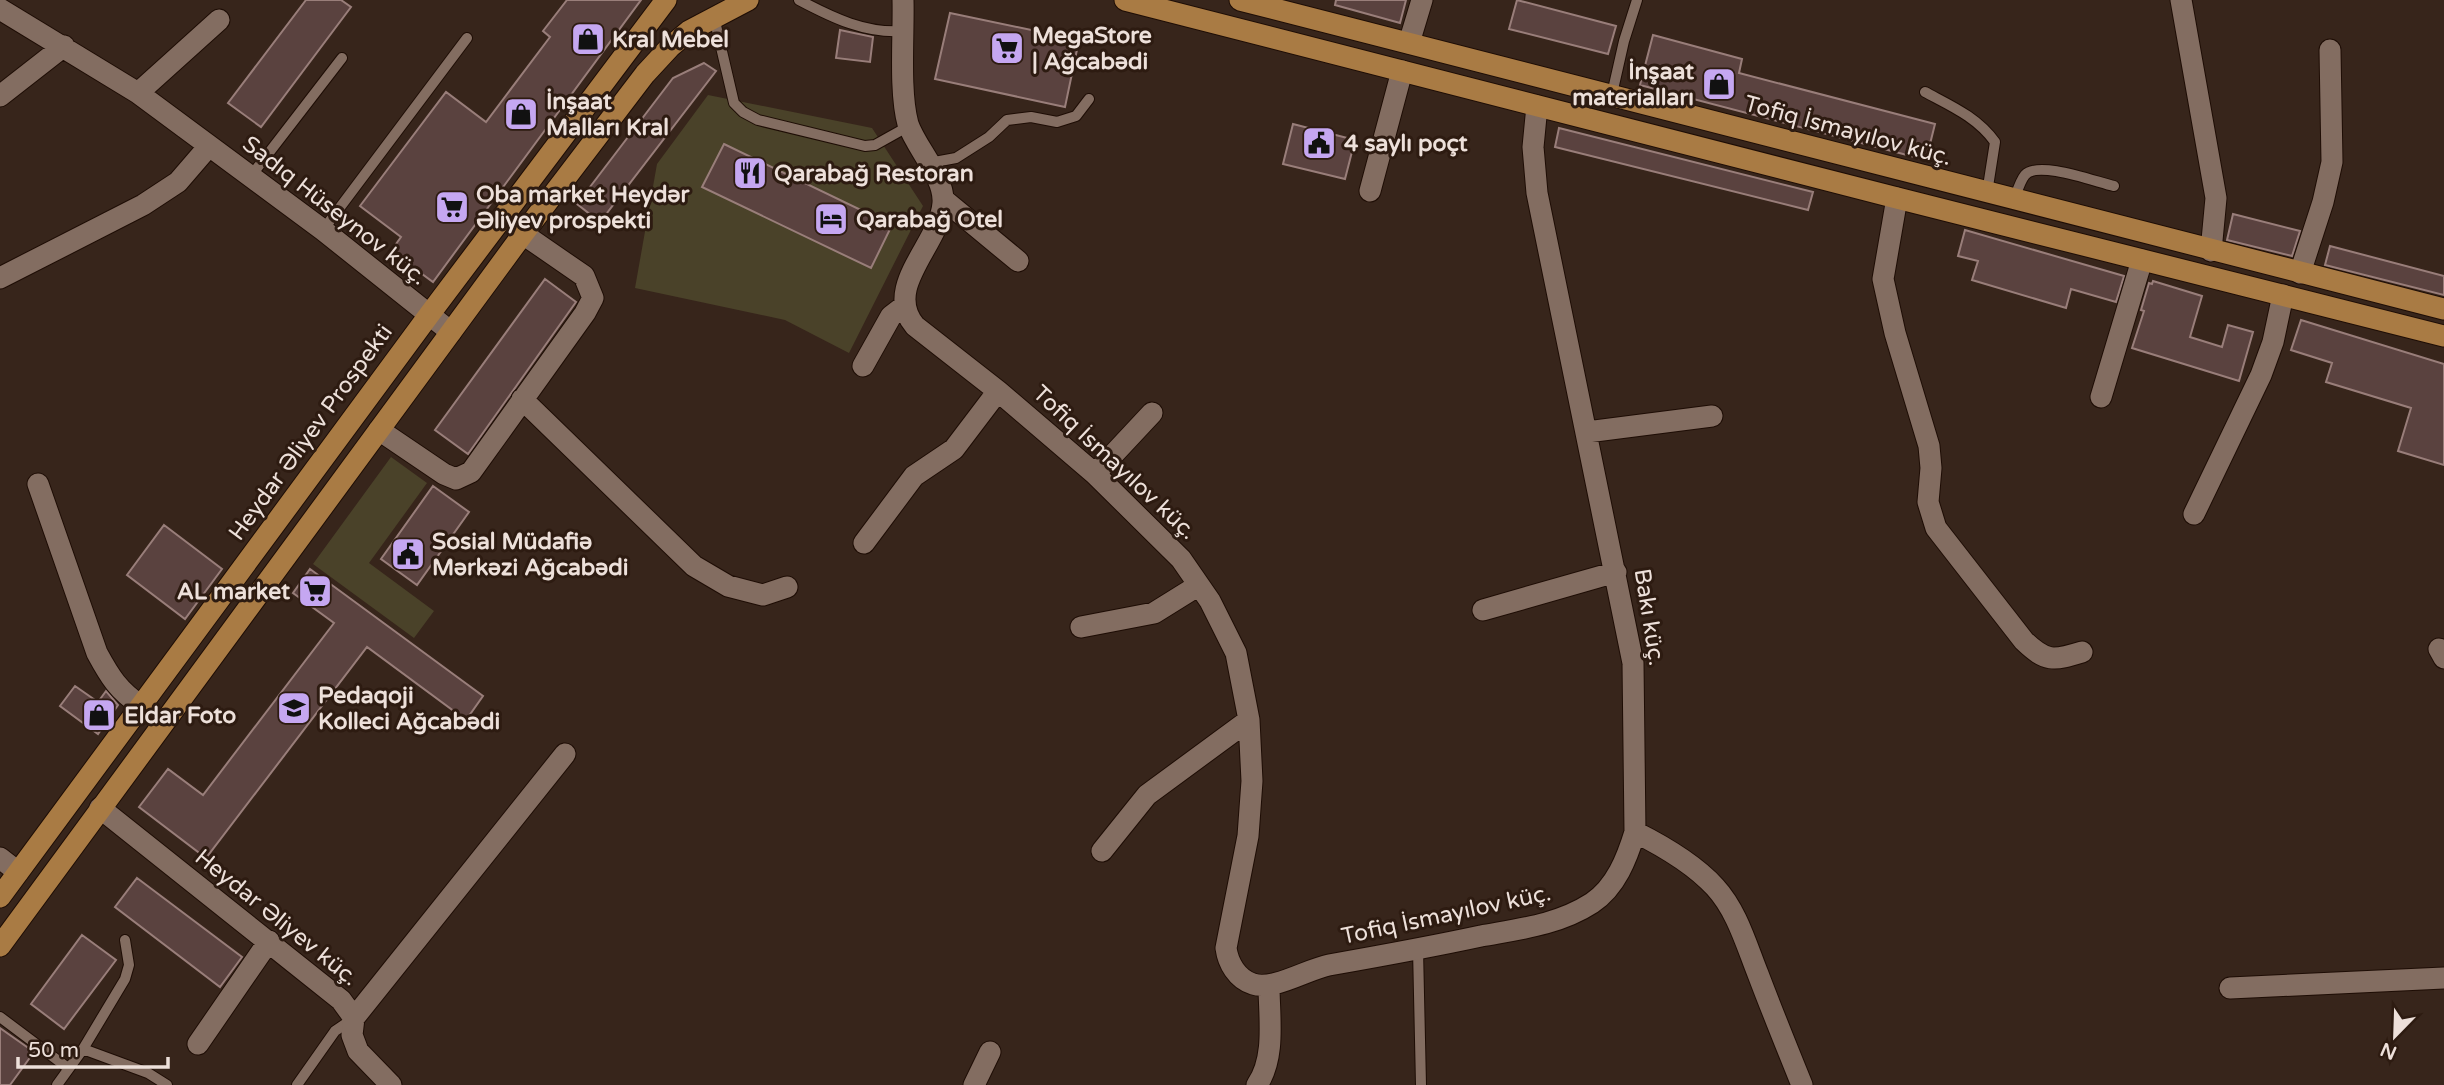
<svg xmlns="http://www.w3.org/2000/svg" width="2444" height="1085" font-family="'Varela Round',sans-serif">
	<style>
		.green { fill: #4a4229 }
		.building { fill: #5a423f; stroke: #997e7a; stroke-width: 2 }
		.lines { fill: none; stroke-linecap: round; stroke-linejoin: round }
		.service-casing { stroke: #1e0d05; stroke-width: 12 }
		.minor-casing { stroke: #1e0d05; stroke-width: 23 }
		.primary-casing { stroke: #1e0d05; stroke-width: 23 }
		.service { stroke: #836d61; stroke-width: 10 }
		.minor { stroke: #836d61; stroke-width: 21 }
		.primary { stroke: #a97b44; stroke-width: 21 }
		.labels { text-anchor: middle; stroke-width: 6; stroke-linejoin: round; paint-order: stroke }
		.poi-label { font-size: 23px; font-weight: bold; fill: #ede0da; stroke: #2d1b11; text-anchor: start }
		.street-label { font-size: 23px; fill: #ede0da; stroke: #2d1b11 }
	</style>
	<rect width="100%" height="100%" fill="#37251b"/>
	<path class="green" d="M708,95l164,33 51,78 -74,147 -64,-33 -150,-32 22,-124z
		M391,457l36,26 -58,80 65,48 -20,27 -101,-74z"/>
	<path class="building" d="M306,0h35l10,7 -90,120 -33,-24z
		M567,0h74l-208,282 -42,-31 10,-14 -41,-31 86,-114 40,30 64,-85 -7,-6z
		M1336,0h70l-6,23 -65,-18z
		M1517,0l99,26 -8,28 -99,-25z
		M950,13l129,27 -14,67 -130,-28z
		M840,30l33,7 -3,25 -34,-4z
		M1653,35l89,24 -3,14 196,51 -9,36 -286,-75z
		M704,63l12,8 -116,151 -23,-18 96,-126z
		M1293,124l62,16 -10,39 -62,-15z
		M1559,128l254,64 -5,18 -253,-63z
		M724,144l168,81 -21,43 -169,-81z
		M2233,214l67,17 -8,25 -65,-16z
		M1965,230l159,46 -8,26 -45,-13 -5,19 -94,-28 6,-19 -20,-5z
		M2330,246l114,30v19l-119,-30z
		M545,279l31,23 -108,152 -33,-24z
		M2153,281l49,15 -12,41 32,10 6,-22 25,7 -14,49 -107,-33 12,-37 -3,-1 8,-27 3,1z
		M2301,320l143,44v101l-46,-14 13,-43 -85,-26 6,-19 -41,-13z
		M433,486l36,26 -52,73 -36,-26z
		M164,525l58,44 -37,50 -58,-44z
		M310,569l173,127 -17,24 -99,-73 -161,211 -67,-51 29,-38 35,26 131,-172 -41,-30z
		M75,686l23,16 8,-11 12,14 -20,29 -38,-28z
		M137,878l105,79 -22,30 -105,-80z
		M82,935l34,25 -52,69 -33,-25z
		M0,1028l34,24 -24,33h-10z"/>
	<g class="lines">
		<g class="service-casing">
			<path id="service" d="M799,0c34,18 67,34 105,31
				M714,17l20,86 9,9 15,8 107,26 10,-1 34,-19
				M1925,92c26,14 52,25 70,50l-8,51
				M1612,94l12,-53 13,-41
				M929,163l27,-5 33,-21 18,-17 24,-3 26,5 19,-6 13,-17
				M251,176l91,-118
				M2014,200c3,-8 6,-19 11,-25 13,-15 71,7 89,11
				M323,230l144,-192
				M1418,949l3,136
				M0,1017l68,51
				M83,1049l42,-70 4,-14 -4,-25
				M57,1085l26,-36 65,24 19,12
				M297,1085l38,-54 19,-13"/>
		</g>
		<g class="minor-casing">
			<path id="minor" d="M903,0c1,35 -4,92 5,124 8,24 37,53 35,79 -3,41 -61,84 -28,123l83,65 97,83 86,85 29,42 26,52 13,67 3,61 -4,55 -22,112c2,15 11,31 27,36 20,7 55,-15 76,-19 51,-9 101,-18 152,-29 38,-7 77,-11 111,-33 24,-16 35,-45 43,-71
				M2181,0l35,198 -5,53
				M0,9l138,84 185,137 128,102
				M1409,43l13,-43
				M138,93l81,-73
				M0,96l64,-50
				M1537,106l-4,41 4,46 96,470 2,169c28,14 59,32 80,55 22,24 31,57 43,87 14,37 29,74 44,111
				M1370,191l32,-120
				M1897,198l-14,81 12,54 34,113 2,22 -3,34 8,26 88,113c22,21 29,20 58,11
				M943,199l75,62
				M2300,273l23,-71 9,-40 -2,-112
				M0,278l143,-73 35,-23 31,-36
				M863,366l28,-50 13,-10
				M2101,397l41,-137
				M522,399l172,167 34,20 35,9 24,-8
				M379,430l65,44 12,5 15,-7 114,-159 8,-15 -9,-22 -61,-42
				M1587,432l125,-16
				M1095,474l57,-61
				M38,484l59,169c13,24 21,37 44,53
				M2194,514l67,-139 12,-33 10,-47
				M864,543l50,-67 40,-27 44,-58
				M1483,610l133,-38
				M1081,627l73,-14 45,-28
				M2439,649l5,9
				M100,808l241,192 13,18 -2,17 6,16 33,34
				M1102,851l45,-56 102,-75
				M0,858l18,14
				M2230,988l214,-10
				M354,1018l211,-264
				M198,1044l71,-103
				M974,1085l16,-33
				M1257,1085c19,-28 12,-68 12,-100"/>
		</g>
		<g class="primary-casing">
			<path id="primary" d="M1125,0l772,198 547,138
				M1240,0l1204,309
				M0,897l429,-582 237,-315
				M0,946l523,-712 122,-160 25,-27 19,-16 59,-31"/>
		</g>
		<use href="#service" class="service"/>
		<use href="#minor" class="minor"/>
		<use href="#primary" class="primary"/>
	</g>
	<defs>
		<g id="shop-square" transform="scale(1.75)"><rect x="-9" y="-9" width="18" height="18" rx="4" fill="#c5a7f1" stroke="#2d1b11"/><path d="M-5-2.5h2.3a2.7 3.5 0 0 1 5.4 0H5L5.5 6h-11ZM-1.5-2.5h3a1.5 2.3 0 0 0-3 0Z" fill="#111"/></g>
		<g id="supermarket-square" transform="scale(1.75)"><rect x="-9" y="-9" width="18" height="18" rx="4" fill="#c5a7f1" stroke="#2d1b11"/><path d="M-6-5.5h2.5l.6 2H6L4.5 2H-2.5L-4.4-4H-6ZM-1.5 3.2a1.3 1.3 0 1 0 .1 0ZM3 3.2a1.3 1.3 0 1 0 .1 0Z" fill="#111"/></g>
		<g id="civic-square" transform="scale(1.75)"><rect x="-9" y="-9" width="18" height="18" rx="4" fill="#c5a7f1" stroke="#2d1b11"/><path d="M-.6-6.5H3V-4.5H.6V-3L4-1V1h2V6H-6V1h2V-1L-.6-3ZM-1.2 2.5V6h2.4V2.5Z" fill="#111"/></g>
		<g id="restaurant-square" transform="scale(1.75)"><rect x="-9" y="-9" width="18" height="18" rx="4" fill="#c5a7f1" stroke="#2d1b11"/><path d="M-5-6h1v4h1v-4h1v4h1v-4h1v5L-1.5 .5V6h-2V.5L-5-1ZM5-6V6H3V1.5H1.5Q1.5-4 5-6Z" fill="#111"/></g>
		<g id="hotel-square" transform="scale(1.75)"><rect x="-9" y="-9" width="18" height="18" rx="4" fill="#c5a7f1" stroke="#2d1b11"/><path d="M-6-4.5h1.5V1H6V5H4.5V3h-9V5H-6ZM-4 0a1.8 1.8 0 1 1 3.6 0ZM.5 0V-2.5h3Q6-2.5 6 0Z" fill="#111"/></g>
		<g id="university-square" transform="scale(1.75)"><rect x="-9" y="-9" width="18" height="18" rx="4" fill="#c5a7f1" stroke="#2d1b11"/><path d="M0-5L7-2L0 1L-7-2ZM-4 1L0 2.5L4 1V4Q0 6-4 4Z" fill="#111"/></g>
	</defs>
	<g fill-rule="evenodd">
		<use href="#shop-square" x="588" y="39"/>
		<use href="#supermarket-square" x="1007" y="48"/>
		<use href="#shop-square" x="1719" y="84"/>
		<use href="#shop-square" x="521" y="114"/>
		<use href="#civic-square" x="1319" y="143"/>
		<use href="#restaurant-square" x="750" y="173"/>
		<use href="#supermarket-square" x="452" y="207"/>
		<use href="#hotel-square" x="831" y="219"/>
		<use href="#civic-square" x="408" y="554"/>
		<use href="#supermarket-square" x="315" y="591"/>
		<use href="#university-square" x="294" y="708"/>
		<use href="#shop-square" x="99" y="715"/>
	</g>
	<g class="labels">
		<g class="poi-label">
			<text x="1032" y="43">MegaStore<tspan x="1032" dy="26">| Ağcabədi</tspan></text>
			<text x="612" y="47">Kral Mebel</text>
			<text x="1694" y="79" text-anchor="end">İnşaat<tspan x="1694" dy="26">materialları</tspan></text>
			<text x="546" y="109">İnşaat<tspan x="546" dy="26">Malları Kral</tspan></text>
			<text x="1344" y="151">4 saylı poçt</text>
			<text x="774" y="181">Qarabağ Restoran</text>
			<text x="476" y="202">Oba market Heydər<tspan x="476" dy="26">Əliyev prospekti</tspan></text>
			<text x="856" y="227">Qarabağ Otel</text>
			<text x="432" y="549">Sosial Müdafiə<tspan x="432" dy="26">Mərkəzi Ağcabədi</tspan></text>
			<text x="290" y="599" text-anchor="end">AL market</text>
			<text x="318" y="703">Pedaqoji<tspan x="318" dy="26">Kolleci Ağcabədi</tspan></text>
			<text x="124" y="723">Eldar Foto</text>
		</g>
		<g class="street-label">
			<text transform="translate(1848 130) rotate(15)" y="8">Tofiq İsmayılov küç.</text>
			<text transform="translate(335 210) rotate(38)" y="8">Sadıq Hüseynov küç.</text>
			<text transform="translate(310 432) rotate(-54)" y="8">Heydar Əliyev Prospekti</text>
			<text transform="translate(1115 462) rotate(43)" y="8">Tofiq İsmayılov küç.</text>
			<text transform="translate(1650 617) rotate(81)" y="8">Bakı küç.</text>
			<text transform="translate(1446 914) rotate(-12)" y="8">Tofiq İsmayılov küç.</text>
			<text transform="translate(277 917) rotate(39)" y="8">Heydar Əliyev küç.</text>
		</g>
	</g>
	<g transform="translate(2395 1036) rotate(203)" stroke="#2d1b11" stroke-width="5" paint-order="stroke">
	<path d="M0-5L12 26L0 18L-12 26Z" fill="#ede0da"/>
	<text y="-10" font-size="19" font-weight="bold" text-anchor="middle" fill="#ede0da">N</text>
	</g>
	<path d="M18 1057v10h150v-10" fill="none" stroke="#ede0da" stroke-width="3.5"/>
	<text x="28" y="1057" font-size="21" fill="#ede0da" stroke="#2d1b11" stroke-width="5" paint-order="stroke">50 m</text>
</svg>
